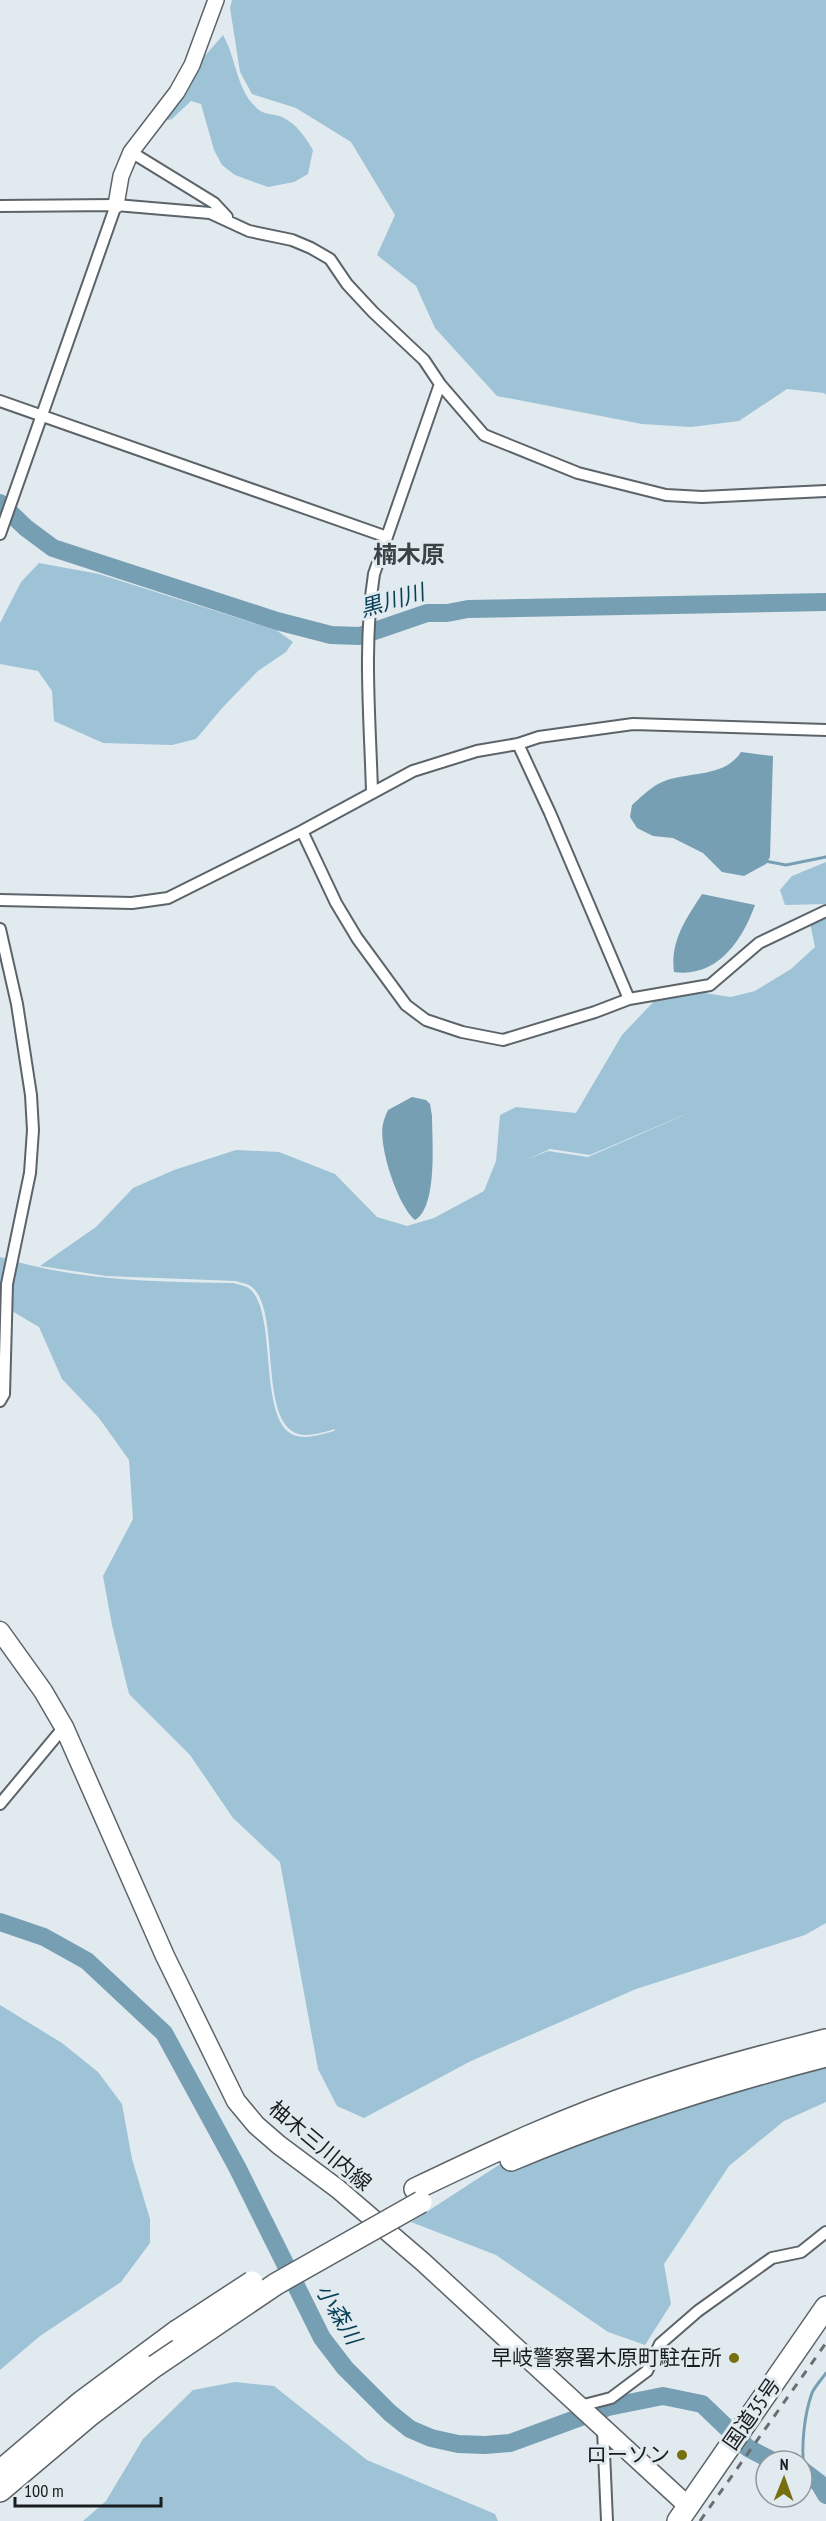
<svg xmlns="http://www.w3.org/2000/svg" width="826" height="2521" font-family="'PT Sans Narrow','Noto Sans JP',sans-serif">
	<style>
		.green { fill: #9ec3d6; fill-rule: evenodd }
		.water { fill: #779fb4 }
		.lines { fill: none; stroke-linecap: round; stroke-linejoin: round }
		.stream { stroke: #779fb4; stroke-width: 3 }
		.river { stroke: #779fb4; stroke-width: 18 }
		.street-casing { stroke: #5c6469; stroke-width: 14 }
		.secondary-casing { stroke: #5c6469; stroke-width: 18 }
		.primary-casing { stroke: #5c6469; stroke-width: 21 }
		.highway-casing { stroke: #5c6469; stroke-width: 24 }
		.street { stroke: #fff; stroke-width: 10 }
		.secondary { stroke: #fff; stroke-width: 15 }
		.primary { stroke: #fff; stroke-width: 18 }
		.highway { stroke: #fff; stroke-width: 21 }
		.rail { stroke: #696e71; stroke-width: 3; stroke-dasharray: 8 8; stroke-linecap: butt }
		.highway-bridge-casing { stroke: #5c6469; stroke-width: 24; stroke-linecap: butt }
		.highway-bridge { stroke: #fff; stroke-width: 21 }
		.poi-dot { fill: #786f0e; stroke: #e1eaef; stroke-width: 2 }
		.labels { text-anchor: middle; stroke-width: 6; stroke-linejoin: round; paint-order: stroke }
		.street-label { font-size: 21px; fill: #1a1d1f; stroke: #e1eaef }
		.poi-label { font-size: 21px; fill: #1a1d1f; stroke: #e1eaef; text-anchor: end }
		.water-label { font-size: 22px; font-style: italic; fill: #073f56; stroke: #e1eaef }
		.quarter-label { font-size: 24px; font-weight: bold; fill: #3a4246; stroke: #e1eaef }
	</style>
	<rect width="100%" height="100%" fill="#e1eaef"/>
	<path class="green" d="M232,0h594v395l-2,-2 -37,-4 -48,32 -48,6 -49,-3 -145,-28 -62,-68 -19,-42 -39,-31 18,-40 -44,-73 -55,-34 -44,-14 -12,-22 -10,-64z
		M223,35c14,24 13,57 36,75 6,5 16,4 23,7 15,7 23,20 31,33l-5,24 -14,8 -26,5 -33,-12 -13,-10 -8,-15 -13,-46 -10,-3 -19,18 -4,1 -3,-3 31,-51z
		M39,563l60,11 177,56 17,12 -7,10 -28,19 -35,36 -27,32 -24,6 -69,-2 -49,-22 -2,-30 -14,-20 -38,-7v-41l21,-41z
		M826,862v42l-41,1 -5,-15 12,-14z
		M826,916v1007l-21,12 -169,54 -165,72 -107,57 -27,-12 -19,-37 -38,-207 -47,-44 -43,-63 -61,-61 -17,-69 -9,-49 30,-57 -4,-59 -30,-42 -37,-39 -23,-52 -39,-23v-47c76,24 156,25 234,26 5,2 14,3 17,7 27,26 6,137 46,146 12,3 25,-2 37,-5l1,-2c-11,3 -25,8 -37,5 -40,-13 -17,-120 -45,-146 -3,-4 -12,-5 -17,-7l-130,-5 -66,-10 56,-39 37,-39 41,-18 62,-20 43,2 56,22 42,43 30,9 27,-8 50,-27 12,-30 4,-46 16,-8 60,6 46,-78 37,-39 32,-5 40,6 24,-6 36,-22 24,-22 -5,-24zM705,1106l-117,51 -40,-6 -22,9 24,-11 40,6z
		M0,2005l62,38 36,29 24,32 10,55 18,60v24l-29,39 -81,54 -40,34z
		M819,2031h7v71l-42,19 -55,45 -65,98 7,40 -26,41 -37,-13 -112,-77 -85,-33 120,-78 194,-87z
		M235,2382l39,4 93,74 128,54 3,7h-415l23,-20 37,-62 50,-49z"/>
	<path class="water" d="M741,752l32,4 -3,101 -4,7 -22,12 -22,-4 -19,-19 -30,-15 -20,-2 -16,-8 -7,-11 2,-12c8,-7 17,-16 26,-21 26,-14 65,-4 83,-32z
		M702,894l53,11c-13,36 -38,73 -81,67 -4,-31 12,-53 28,-78z
		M412,1097l14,3 4,4 2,12c0,23 6,91 -17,104 -17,-14 -37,-74 -32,-96 1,-5 3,-10 5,-14z"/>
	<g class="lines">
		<path class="stream" d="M765,861l21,4 40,-8
			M804,2470c-3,-23 0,-55 8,-77 3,-7 10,-14 14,-20"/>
		<path class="river" d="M0,503l26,25 27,20 224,73 54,14 29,1 67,-23h20l21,-4 358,-7
			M0,1922l44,15 43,24 77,72 73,134 85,171 23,30 45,45 20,16 21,9 27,6 27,1 25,-2 98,-36 55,-11 39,8 46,44 25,13
			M802,2470l17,13 7,12"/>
		<g class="street-casing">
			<path id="street" d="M131,152l83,51 13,14
				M0,206l116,-1 94,8 39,18 43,9 19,8 19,11 17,25 26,28 51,48 16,24 44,51 94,38 88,22 36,2 124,-6
				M0,401l387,136
				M0,534l116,-329
				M518,744l32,69 79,186
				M372,792c-2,-73 -9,-147 2,-218l66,-190
				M302,831l34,72 21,35 49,67 20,15 36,12 41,8 92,-28 34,-13 81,-14 49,-42 67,-32
				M0,900l132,3 36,-5 134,-67 111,-60 64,-20 41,-7 21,-7 94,-13 193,6
				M0,929l17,75 14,91 2,35 -3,43 -23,111 -3,110 -4,7
				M0,1804l64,-77
				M580,2406l31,-8 36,-27 13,-27 38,-33 74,-53 29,-6 25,-20
				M603,2429l4,92"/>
		</g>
		<g class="secondary-casing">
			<path id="secondary" d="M116,205l5,-29 10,-24 46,-60 15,-27 24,-65"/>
		</g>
		<g class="primary-casing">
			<path id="primary" d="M0,1631l43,60 21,36 101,229 71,145 20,24 23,20 59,44 85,73 265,244"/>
		</g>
		<g class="highway-casing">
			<path id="highway" d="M511,2160c103,-43 206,-76 315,-104
				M415,2189c75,-36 152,-72 231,-98 59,-20 120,-36 180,-51
				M0,2471l80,-68 97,-72
				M0,2491l89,-75 66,-50
				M678,2521l148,-214"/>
		</g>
		<use href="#street" class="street"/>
		<use href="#secondary" class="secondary"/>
		<use href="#primary" class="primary"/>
		<use href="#highway" class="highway"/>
		<path class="rail" d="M700,2521l126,-178"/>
		<g class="highway-bridge-casing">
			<path id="highway-bridge" d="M177,2331l75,-49
				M155,2366l121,-82 145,-82"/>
		</g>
		<use href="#highway-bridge" class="highway-bridge"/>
	</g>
	<g class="poi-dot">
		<circle cx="734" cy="2358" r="6"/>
		<circle cx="682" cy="2455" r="6"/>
	</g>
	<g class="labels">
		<g class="street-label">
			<text transform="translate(320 2146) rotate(40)" y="7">柚木三川内線</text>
			<text transform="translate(752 2414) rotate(-55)" y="7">国道35号</text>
		</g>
		<g class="poi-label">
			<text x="722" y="2365">早岐警察署木原町駐在所</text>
			<text x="670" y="2462">ローソン</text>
		</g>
		<g class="water-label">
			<text transform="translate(392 600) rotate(-16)" y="8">黒川川</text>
			<text transform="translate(339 2314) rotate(59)" y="8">小森川</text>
		</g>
		<g class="quarter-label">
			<text x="409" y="563">楠木原</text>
		</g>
	</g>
	<g transform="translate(784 2479) rotate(1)"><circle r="28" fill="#e1eaef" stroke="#91989c" stroke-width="1.5"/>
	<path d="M0-4.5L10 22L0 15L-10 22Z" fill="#786f0e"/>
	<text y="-9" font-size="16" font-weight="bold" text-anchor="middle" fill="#1a1d1f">N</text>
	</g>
	<path d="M15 2497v9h146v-9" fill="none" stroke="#1a1d1f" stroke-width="3"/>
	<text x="24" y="2497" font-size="18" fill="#1a1d1f" stroke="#e1eaef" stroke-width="4.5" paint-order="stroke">100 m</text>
</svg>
